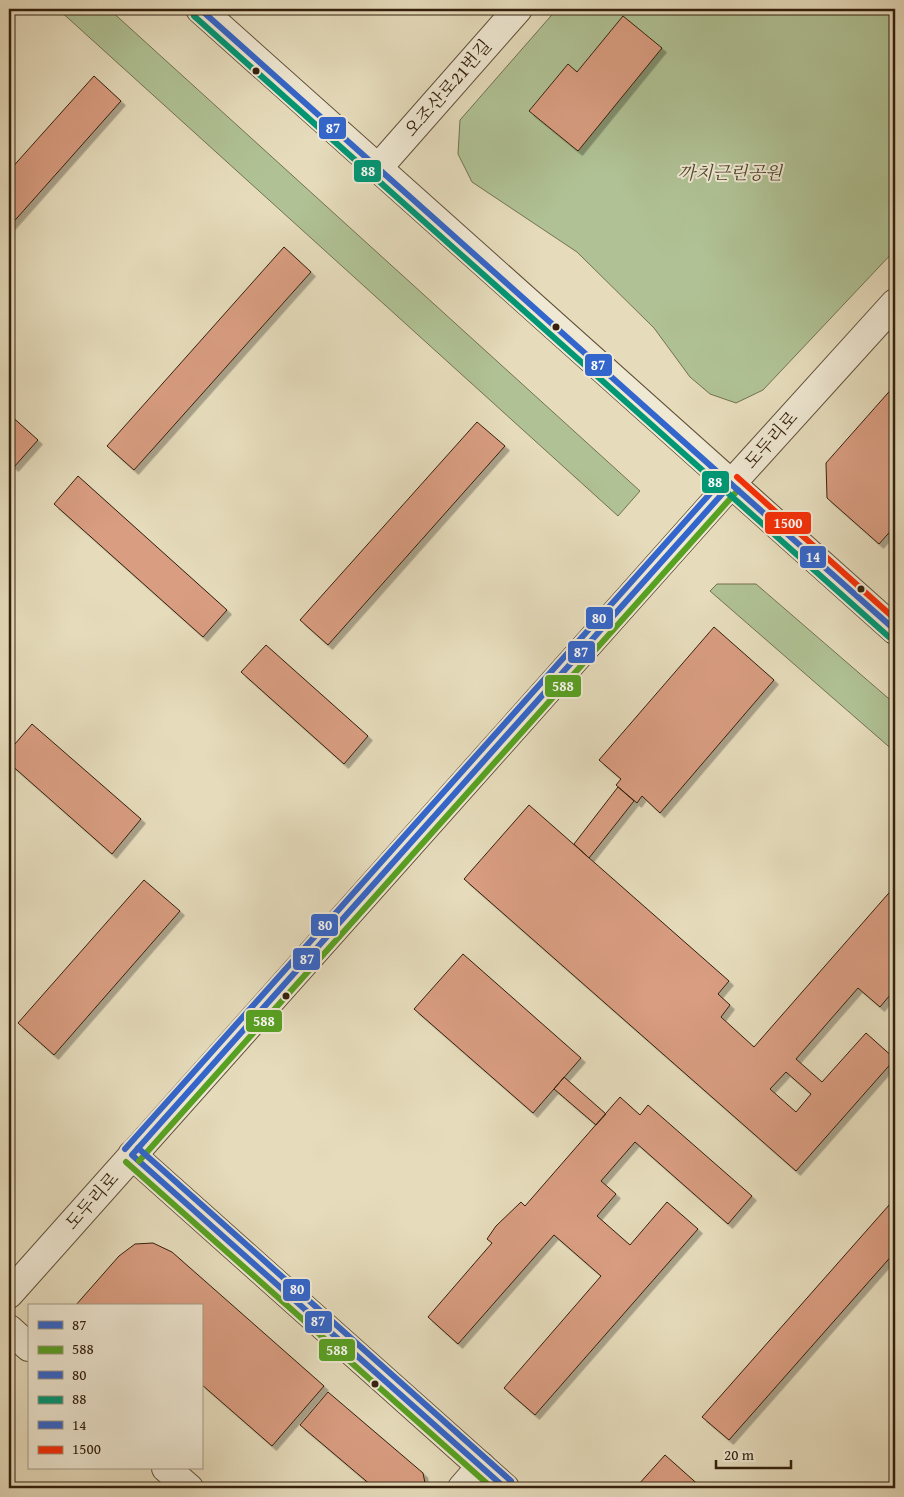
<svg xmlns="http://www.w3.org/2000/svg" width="904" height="1497" font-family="'Gentium Book Plus','Noto Serif KR',serif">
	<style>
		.green { fill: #b0c295; stroke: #727150 }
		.building { fill: #d99d81; stroke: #34200c; fill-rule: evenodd; filter: url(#shadow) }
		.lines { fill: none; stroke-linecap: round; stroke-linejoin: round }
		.minor-casing { stroke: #604f38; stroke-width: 30 }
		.tertiary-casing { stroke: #604f38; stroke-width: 30 }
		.minor { stroke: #efe8d3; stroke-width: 28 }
		.tertiary { stroke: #efe8d3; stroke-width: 28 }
		.bus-1-casing { stroke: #efe8d3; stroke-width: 10 }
		.bus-2-casing { stroke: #efe8d3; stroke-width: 10 }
		.bus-3-casing { stroke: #efe8d3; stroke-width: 10 }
		.bus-4-casing { stroke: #efe8d3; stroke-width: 10 }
		.bus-5-casing { stroke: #efe8d3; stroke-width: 10 }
		.bus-6-casing { stroke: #efe8d3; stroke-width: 10 }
		.bus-1 { stroke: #36c; stroke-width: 6 }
		.bus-2 { stroke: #57a222; stroke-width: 6 }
		.bus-3 { stroke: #36c; stroke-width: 6 }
		.bus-4 { stroke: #009775; stroke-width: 6 }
		.bus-5 { stroke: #36c; stroke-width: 6 }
		.bus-6 { stroke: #f72f08; stroke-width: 6 }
		.bus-dot { fill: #34200c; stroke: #efe8d3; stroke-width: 2 }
		.labels { text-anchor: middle; stroke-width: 4; stroke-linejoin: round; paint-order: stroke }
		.street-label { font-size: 18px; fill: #34200c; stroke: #efe8d3 }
		.park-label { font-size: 18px; font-style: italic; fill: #53482e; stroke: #efe8d3 }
		.line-badge { stroke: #efe8d3; stroke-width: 2 }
		.badge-label { font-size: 14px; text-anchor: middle; font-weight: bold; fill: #fff }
	</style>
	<defs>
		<filter id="shadow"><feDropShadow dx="4.5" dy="4.5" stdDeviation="0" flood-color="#0004"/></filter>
	</defs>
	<rect width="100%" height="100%" fill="#e6dcbc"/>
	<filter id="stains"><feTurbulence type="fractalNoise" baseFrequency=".004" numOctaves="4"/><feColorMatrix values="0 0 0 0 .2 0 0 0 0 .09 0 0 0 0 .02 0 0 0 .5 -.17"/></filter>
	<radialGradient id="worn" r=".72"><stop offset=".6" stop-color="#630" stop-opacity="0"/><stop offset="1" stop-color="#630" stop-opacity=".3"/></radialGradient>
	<path class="green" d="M58,9h51l531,482 -22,25z
		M557,9h338v241l-132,140 -27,13 -26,-9 -20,-17 -36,-49 -77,-76 -105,-70 -14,-28 2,-34z
		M717,584h39l139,120v48l-185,-161z"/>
	<path class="building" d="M623,16l39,32 -84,103 -49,-40 39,-47 9,8z
		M94,76l27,25 -112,126v-56z
		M284,247l27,25 -177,198 -27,-24z
		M895,385v141l-16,18 -52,-46 -1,-35z
		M9,414l29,26 -24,27 -5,-4z
		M477,422l28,24 -177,199 -28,-25z
		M78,476l149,134 -24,27 -149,-133z
		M714,627l60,53 -114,133 -18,-17 -5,7 -21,-18 5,-6 -22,-19z
		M266,645l102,91 -24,28 -103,-92z
		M32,724l109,95 -29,35 -103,-91v-12z
		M618,787l16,14 -45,57 -15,-14z
		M529,805l200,176 -11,13 12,11 -9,12 33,30 141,-161v103l-15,18 -22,-19 -62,71 26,23 44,-49 29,26 -99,112 -332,-292zM786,1072l25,22 -15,18 -26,-23z
		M144,880l36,31 -126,144 -36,-32z
		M463,954l118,104 -48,55 -119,-104z
		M564,1077l42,37 -10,11 -42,-36z
		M620,1097l20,18 8,-10 104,91 -24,28 -93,-82 -34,39 15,13 -19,22 33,29 37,-43 31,27 -163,186 -31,-27 97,-112 -47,-41 -96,109 -30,-27 64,-74 -5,-4 9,-13 25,-24 4,4z
		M890,1204l5,5v43l-166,188 -27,-23z
		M153,1243l19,9 152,134 -52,60 -71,-62v-78h-126l44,-50 16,-12z
		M328,1392l95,81 3,15h-57l3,-2 -72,-61z
		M665,1455l37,33h-61l-3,-3z"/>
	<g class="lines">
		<g class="minor-casing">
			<path id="minor" d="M378,168l140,-159
				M9,1329l20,18
				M166,1468l23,20
				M462,1488l19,-22"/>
		</g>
		<g class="tertiary-casing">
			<path id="tertiary" d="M200,9l695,621
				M132,1155l373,333
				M9,1294l722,-810 164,-181"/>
		</g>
		<use href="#minor" class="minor"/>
		<use href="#tertiary" class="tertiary"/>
		<g class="bus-1-casing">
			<path id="bus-1" d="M200,9l531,475
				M132,1155l599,-671
				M132,1155l373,333"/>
		</g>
		<g class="bus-2-casing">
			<path id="bus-2" d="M139,1161l599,-671
				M126,1162l366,326"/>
		</g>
		<g class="bus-3-casing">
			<path id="bus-3" d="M138,1148l373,333
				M125,1149l599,-671"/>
		</g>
		<g class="bus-4-casing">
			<path id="bus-4" d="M194,16l695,621"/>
		</g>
		<g class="bus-5-casing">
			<path id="bus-5" d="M731,484l164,146"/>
		</g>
		<g class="bus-6-casing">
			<path id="bus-6" d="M737,477l158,142"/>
		</g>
		<use href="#bus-1" class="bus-1"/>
		<use href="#bus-2" class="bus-2"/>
		<use href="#bus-3" class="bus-3"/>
		<use href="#bus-4" class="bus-4"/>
		<use href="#bus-5" class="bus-5"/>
		<use href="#bus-6" class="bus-6"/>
	</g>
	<g class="bus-dot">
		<circle cx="256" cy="71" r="4.5"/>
		<circle cx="556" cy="327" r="4.5"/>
		<circle cx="861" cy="589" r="4.5"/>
		<circle cx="286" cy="996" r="4.5"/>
		<circle cx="375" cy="1384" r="4.5"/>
	</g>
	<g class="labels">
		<g class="street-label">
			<text transform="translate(448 88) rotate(-49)" y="6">오조산로21번길</text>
			<text transform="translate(771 440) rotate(-48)" y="6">도두리로</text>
			<text transform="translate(92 1201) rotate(-48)" y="6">도두리로</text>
		</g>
		<g class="park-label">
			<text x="730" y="179">까치근린공원</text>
		</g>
	</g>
	<g class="line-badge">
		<rect x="318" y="116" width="29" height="24" rx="5" fill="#36c"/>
		<rect x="353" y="159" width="29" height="24" rx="5" fill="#009775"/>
		<rect x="584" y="353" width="29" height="24" rx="5" fill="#36c"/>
		<rect x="701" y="470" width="29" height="24" rx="5" fill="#009775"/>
		<rect x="764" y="511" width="48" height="24" rx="5" fill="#f72f08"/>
		<rect x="799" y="545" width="28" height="24" rx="5" fill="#36c"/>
		<rect x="585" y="606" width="29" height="24" rx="5" fill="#36c"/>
		<rect x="567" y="640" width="29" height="24" rx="5" fill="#36c"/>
		<rect x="544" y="674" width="38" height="24" rx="5" fill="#57a222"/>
		<rect x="310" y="913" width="29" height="24" rx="5" fill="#36c"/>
		<rect x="292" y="947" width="29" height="24" rx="5" fill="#36c"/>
		<rect x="245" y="1009" width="38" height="24" rx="5" fill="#57a222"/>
		<rect x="282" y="1278" width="29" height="24" rx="5" fill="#36c"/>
		<rect x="304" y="1310" width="29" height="24" rx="5" fill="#36c"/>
		<rect x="318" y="1338" width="38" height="24" rx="5" fill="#57a222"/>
	</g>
	<g class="badge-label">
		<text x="333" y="133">87</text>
		<text x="368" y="176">88</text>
		<text x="598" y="370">87</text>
		<text x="715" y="487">88</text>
		<text x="788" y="528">1500</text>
		<text x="813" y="562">14</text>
		<text x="599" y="623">80</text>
		<text x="581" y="657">87</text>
		<text x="563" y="691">588</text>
		<text x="325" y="930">80</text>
		<text x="307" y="964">87</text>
		<text x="264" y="1026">588</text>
		<text x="297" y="1294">80</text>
		<text x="318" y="1326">87</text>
		<text x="337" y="1355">588</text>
	</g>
	<rect width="904" height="1497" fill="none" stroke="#e6dcbc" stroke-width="30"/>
	<rect x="10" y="10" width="884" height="1477" fill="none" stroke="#34200c" stroke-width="2.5"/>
	<rect x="15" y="15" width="874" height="1467" fill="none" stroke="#34200c"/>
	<rect x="28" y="1304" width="175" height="165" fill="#efe8d3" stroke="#a49883"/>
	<rect x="38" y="1321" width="25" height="8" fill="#3366cc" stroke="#a49883"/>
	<text x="72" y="1330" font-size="15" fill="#34200c">87</text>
	<rect x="38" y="1346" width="25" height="8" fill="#57a222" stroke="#a49883"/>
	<text x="72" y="1354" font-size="15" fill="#34200c">588</text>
	<rect x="38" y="1371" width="25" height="8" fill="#3366cc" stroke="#a49883"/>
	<text x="72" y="1380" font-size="15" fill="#34200c">80</text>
	<rect x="38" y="1396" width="25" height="8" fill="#009775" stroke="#a49883"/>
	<text x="72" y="1404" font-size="15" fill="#34200c">88</text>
	<rect x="38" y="1421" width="25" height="8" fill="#3366cc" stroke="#a49883"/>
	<text x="72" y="1430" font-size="15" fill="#34200c">14</text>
	<rect x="38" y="1446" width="25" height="8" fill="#f72f08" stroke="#a49883"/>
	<text x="72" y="1454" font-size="15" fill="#34200c">1500</text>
	<path d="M716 1460v8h75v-8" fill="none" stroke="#34200c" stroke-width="2.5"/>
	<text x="724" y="1460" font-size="15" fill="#34200c" stroke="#efe8d3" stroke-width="4" paint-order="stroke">20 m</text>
	<rect width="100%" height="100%" filter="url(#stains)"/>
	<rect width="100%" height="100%" fill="url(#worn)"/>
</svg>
